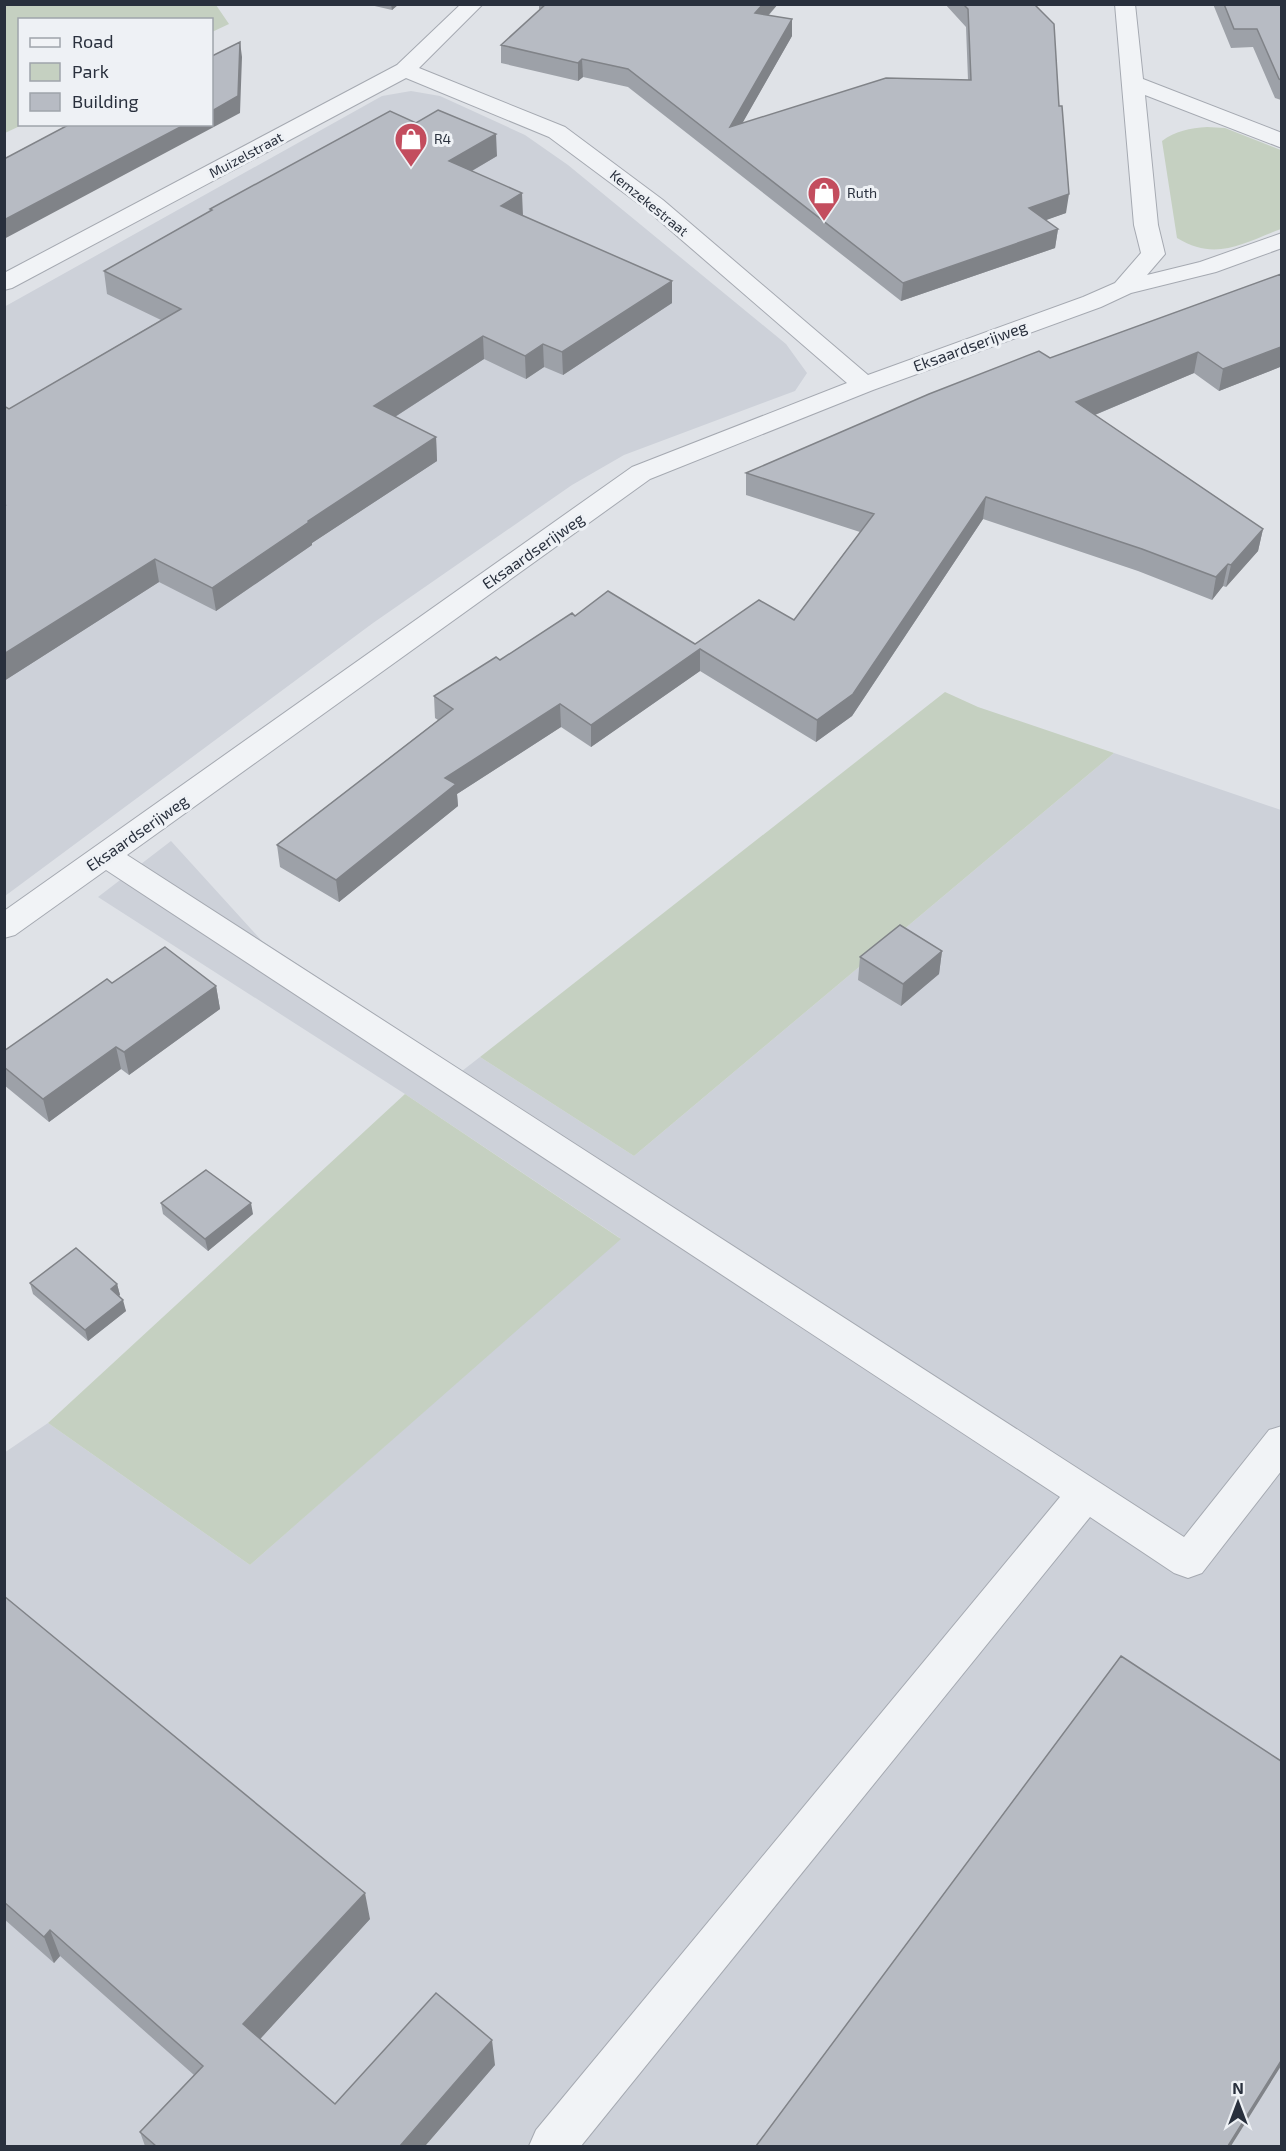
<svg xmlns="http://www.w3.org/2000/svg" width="1286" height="2151" font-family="'Exo 2',sans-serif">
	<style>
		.built { fill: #cdd1d9 }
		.green { fill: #c5d0c1 }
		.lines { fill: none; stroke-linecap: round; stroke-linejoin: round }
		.minor-casing { stroke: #a5a9b1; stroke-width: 2 }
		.minor { fill: #f1f3f6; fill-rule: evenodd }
		.wall { fill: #9da1a8 }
		.shaded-wall { fill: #808388 }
		.building { fill: #b7bbc3; stroke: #808388; stroke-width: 1.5 }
		.labels { text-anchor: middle; stroke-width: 6; stroke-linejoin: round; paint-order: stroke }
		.far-poi-label { font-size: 14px; fill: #29303d; stroke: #eef1f5; text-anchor: start }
		.far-street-label { font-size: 14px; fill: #29303d; stroke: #eef1f5 }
		.street-label { font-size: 16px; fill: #29303d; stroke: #eef1f5 }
	</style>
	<rect width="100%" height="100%" fill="#dfe2e7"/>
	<path class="built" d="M411,91l29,5 85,39 43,30 218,179 21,29 -12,18 -171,64 -52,30 -199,138 -368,273 -1,-589 378,-211z
		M1114,753l167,57v1336h-1276l-1,-693 44,-30 202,142 370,-327 -215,-144 -307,-197 73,-56 91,100 200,130 18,-14 154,99z"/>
	<path class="green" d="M5,4l211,1 13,19 -17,8v-12h-192v104l2,1 -17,8z
		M1207,127l18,1 56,22v79c-38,14 -65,33 -104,9l-15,-97c13,-10 28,-13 45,-14z
		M945,692l33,15 136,46 -480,403 -154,-99z
		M405,1094l216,145 -371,326 -202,-142z"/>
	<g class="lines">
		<g class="minor-casing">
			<path id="minor" d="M461,4h22l-64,64 146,59 98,73 205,175 215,-78 32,-14 26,-30 -7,-28 -19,-221h20l8,75 139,54v15l-137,-53 13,130 7,29 -18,21 53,-13 82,-29v15l-66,24 -85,21 -30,14 -228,83 -223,89 -523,376 1057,682 85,-107 13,-4v44l-80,103 -14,5 -14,-5 -84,-56 -509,629h-52l7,-16 524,-633 -954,-627 -91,65 -11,3v-27l628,-444 215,-84 -200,-173 -98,-73 -143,-59 -394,210 -8,2v-17l393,-208z"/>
		</g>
		<use href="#minor" class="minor"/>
	</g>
	<path class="wall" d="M366,4h33l-7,6z
		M539,4h239l-9,11 23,21 -50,87 226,-43 -2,-53 -21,-23h89l32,209 -21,7 13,9 -3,19 -154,53 -273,-214 -45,-10 -5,4 -77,-18v-18l38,-34z
		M1213,4h68v96l-6,-2 -22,-51 -22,1z
		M416,123l81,33 -25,15 51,45 149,65v22l-109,72 -19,-8 -18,12 -42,-20 -89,58 41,20 1,24 -125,82v2l-96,66 -57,-29 -155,99v-275l5,3 152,-89 -54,-26 -3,-23 106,-60v-2z
		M1281,274v94l-1,-1 -61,24 -25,-18 -99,42 168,114 -5,22 -32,36 -3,-1 -11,14 -74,-29 -155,-52 -131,197 -36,26 -116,-71 -109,76 -30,-20 -104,67 1,12 -119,96 -59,-35 -3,-22 161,-125 -3,-2 -1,-22 66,-36 75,-44 120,28 99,-24 66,-88 -114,-37v-22l304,-115z
		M942,951l-3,23 -38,32 -43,-26 2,-23z
		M112,983l104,3 4,23 -91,66 -8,-6 -72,53 -45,-37v-34z
		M161,1203l92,11 -45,37 -45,-37z
		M30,1283l87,1 3,11 -1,1 7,15 -38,30 -55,-47z
		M4,1596l366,323 -110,120 75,65 160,-39 -70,81h-280l-5,-14 54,-57 -134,-119 -6,7 -50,-44z"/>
	<path class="shaded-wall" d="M391,4h8l-7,6z
		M763,4h15l-23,26v-17z
		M792,19v17l-62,109v-18z
		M240,42l2,15 -2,56 -236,126v-19l182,-96h26v-13z
		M582,59l1,18 -5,4v-18z
		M496,134l1,22 -46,27 -2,-22z
		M522,193l1,23 -22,-10z
		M1069,194l-3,19 -39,14 2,-19z
		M1058,229l-3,19 -154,53 2,-18z
		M672,281v22l-109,72 -1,-23z
		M483,336l1,23 -108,70 -2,-23z
		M543,344l1,23 -18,12 -1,-23z
		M1281,347v14l-1,6 -61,24 4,-22z
		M1198,352l-4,21 -121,51 3,-22z
		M436,437l1,24 -125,82v2l-96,66 -4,-23 96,-67z
		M986,497l-3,22 -131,197 -36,26 1,-22z
		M1263,529l-5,22 -32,36 5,-22z
		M155,559l4,23 -155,99v-27z
		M1228,564l-5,22 -11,14 4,-23z
		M700,649v22l-109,76v-22z
		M560,704l1,23 -104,67 1,12 -119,96 -3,-22 109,-102z
		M942,951l-3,23 -38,32 2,-22z
		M216,986l4,23 -91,66 -5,-23z
		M116,1047l5,22 -72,53 -6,-23z
		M251,1203l2,11 -45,37 -3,-12z
		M117,1284l3,11 -7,5 -2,-11z
		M123,1300l3,11 -38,30 -3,-11z
		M365,1893l5,26 -119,130 -8,-25z
		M50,1930l10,26 -6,7 -10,-26z
		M492,2040l3,25 -70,81h-25z
		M1281,2061v5l-50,80h-3z"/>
	<path class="building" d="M546,4h217l-8,9 37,6 -62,108 156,-49 85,2 -3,-71 -5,-5h71l20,20 5,82h3l7,88 -40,14 29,21 -155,54 -275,-214 -46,-10 -4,4 -77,-18z
		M1224,4h57v76l-2,-1 -22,-50h-23z
		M240,42l-2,54 -26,15v-55z
		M438,110l58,24 -47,27 73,32 -21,13 171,75 -110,71 -19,-8 -18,12 -42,-20 -109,70 62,31 -128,84 1,1 -97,66 -57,-29 -151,95v-148l2,-1h-2v-99l5,3 172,-100 -77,-38 108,-61 -2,-1 180,-98 26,12z
		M70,124h116l-182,96v-61z
		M1281,274v73l-58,22 -25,-17 -122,50 187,127 -32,36 -3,-1 -12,13 -74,-28 -156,-52 -133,197 -36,26 -117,-71 -109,76 -31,-21 -115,74 11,6 -120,96 -59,-35 176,-136 -19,-13 62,-39 4,3 72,-47 3,3 33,-25 87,53 64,-44 35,20 80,-106 -128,-41 183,-79 110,-43 11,7z
		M900,925l42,26 -39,33 -43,-27z
		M165,947l51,39 -92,66 -8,-5 -73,52 -39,-32v-16l103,-72 5,4z
		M206,1170l45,33 -46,36 -44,-36z
		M76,1248l41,36 -6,5 12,11 -38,30 -55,-47z
		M4,1596l361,297 -122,131 92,80 101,-111 56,47 -92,106h-244l-16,-14 63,-66 -153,-136 -6,7 -40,-35z
		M1121,1656l160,105v300l-53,85h-472z"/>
	<defs>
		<g id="shop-pin" transform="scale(1.725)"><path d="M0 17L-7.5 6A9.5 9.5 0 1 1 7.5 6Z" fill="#c34d5e" stroke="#eef1f5"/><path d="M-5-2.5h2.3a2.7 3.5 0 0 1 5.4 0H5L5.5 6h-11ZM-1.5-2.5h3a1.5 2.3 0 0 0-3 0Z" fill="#fff"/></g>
	</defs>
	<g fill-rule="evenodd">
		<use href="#shop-pin" x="411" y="139"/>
		<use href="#shop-pin" x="824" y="193"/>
	</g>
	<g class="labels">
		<g class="far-poi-label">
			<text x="434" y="144">R4</text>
			<text x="847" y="198">Ruth</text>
		</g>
		<g class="far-street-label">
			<text transform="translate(246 155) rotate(-28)" y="5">Muizelstraat</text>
			<text transform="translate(649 203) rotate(39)" y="5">Kemzekestraat</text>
		</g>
		<g class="street-label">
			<text transform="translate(970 346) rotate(-20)" y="6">Eksaardserijweg</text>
			<text transform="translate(533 551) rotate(-35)" y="6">Eksaardserijweg</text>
			<text transform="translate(137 833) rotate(-35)" y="6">Eksaardserijweg</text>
		</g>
	</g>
	<rect width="1286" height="2151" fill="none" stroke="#29303d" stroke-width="12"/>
	<rect x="18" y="18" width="195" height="108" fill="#eef1f5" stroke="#9fa4ab" stroke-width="1.5"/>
	<rect x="30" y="38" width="30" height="9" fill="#f1f3f6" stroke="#9fa4ab" stroke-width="1.5"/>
	<text x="72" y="48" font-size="18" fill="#29303d">Road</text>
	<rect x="30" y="63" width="30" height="18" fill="#c5d0c1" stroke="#9fa4ab" stroke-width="1.5"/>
	<text x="72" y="78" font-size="18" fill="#29303d">Park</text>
	<rect x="30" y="93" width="30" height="18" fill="#b7bbc3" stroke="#9fa4ab" stroke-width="1.5"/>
	<text x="72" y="108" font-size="18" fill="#29303d">Building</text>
	<g transform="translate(1238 2103)" stroke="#eef1f5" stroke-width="4.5" paint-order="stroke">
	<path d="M0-4.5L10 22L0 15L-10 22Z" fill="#29303d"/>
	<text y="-9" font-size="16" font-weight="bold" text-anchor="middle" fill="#29303d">N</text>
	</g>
</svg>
